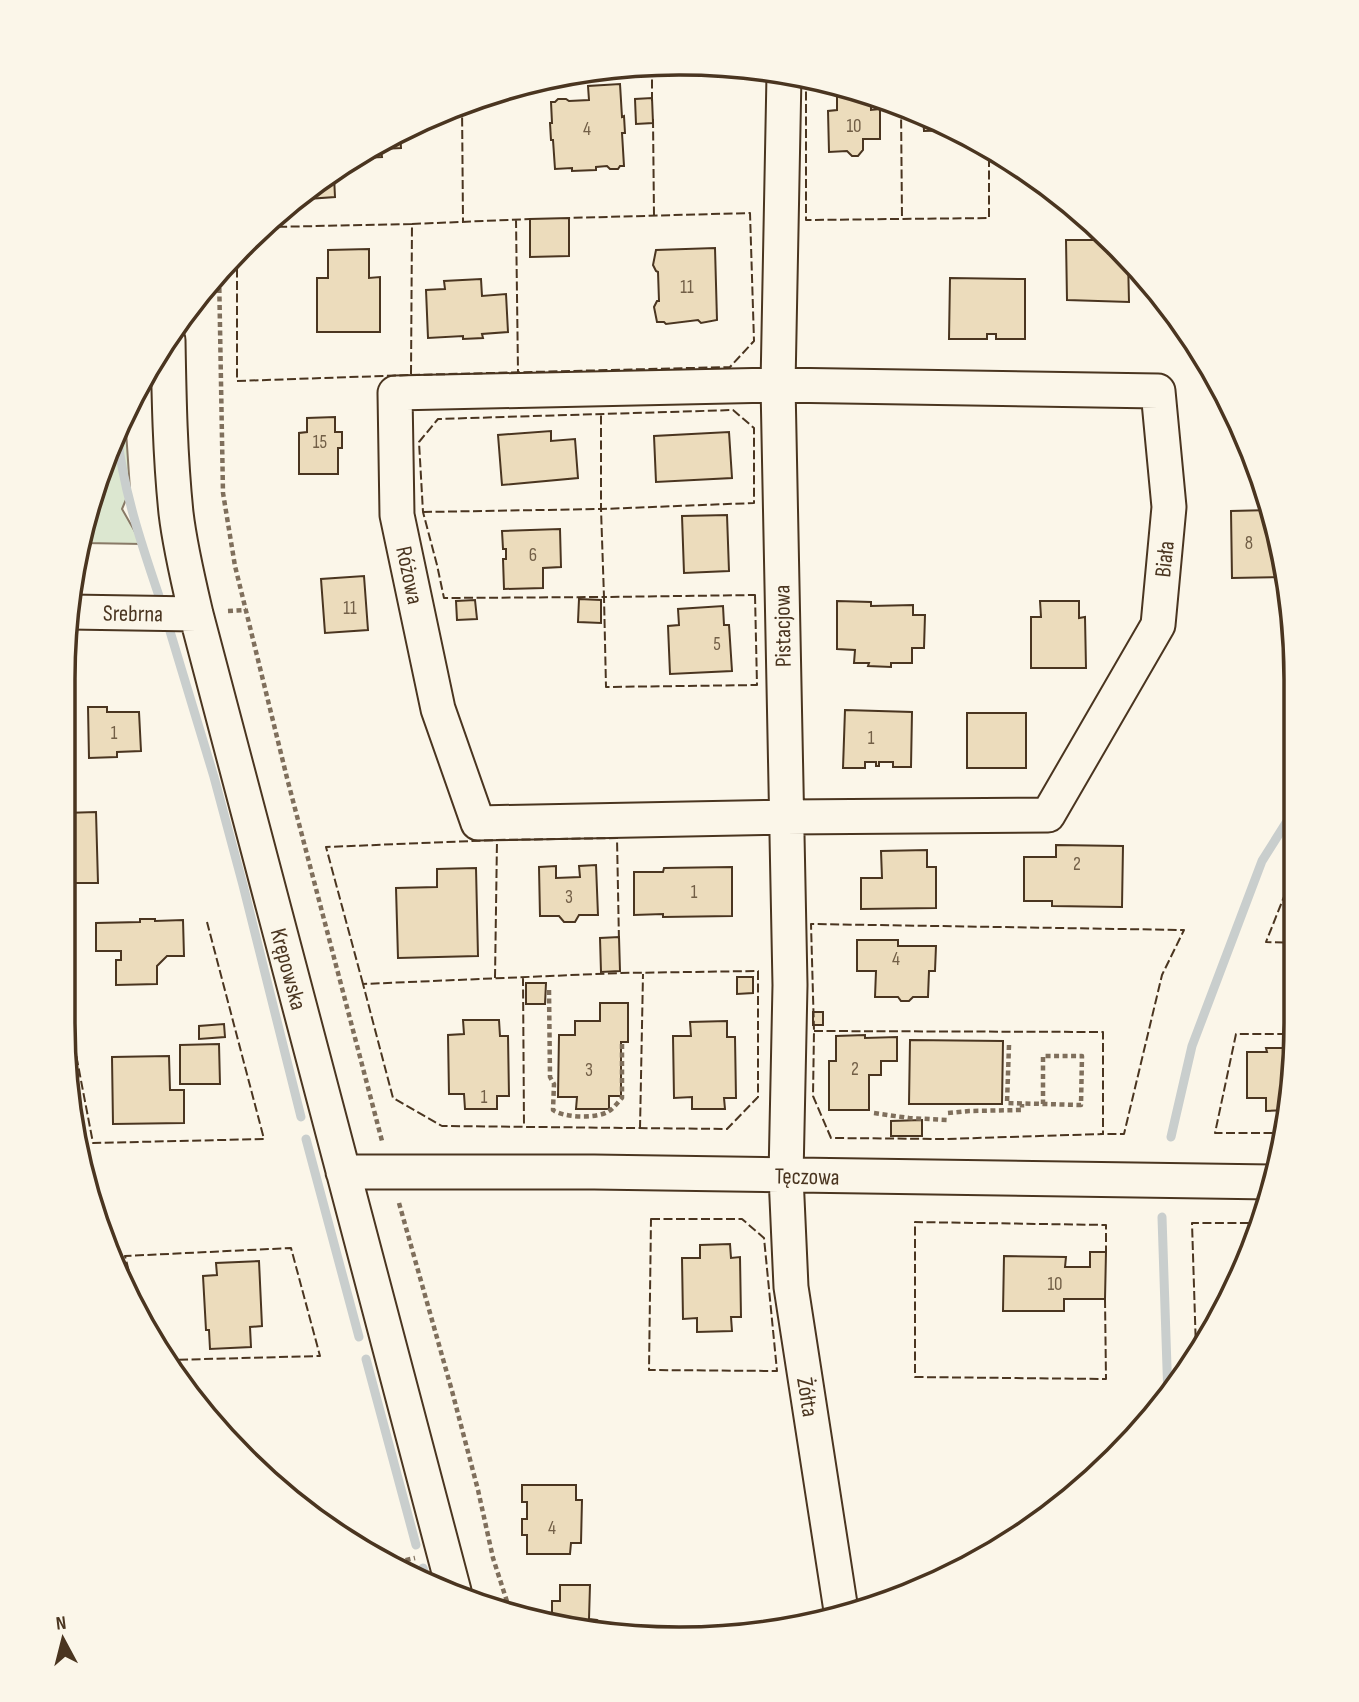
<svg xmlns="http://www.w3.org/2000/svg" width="1359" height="1702" font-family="'Sofia Sans Condensed',sans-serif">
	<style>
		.green { fill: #dce7d0; stroke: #887966; stroke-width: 2 }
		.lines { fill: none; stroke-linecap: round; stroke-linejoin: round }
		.stream { stroke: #c9cecd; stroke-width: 9 }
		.building { fill: #ecdcbc; stroke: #4a3520; stroke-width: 2 }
		.minor-casing { stroke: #4a3520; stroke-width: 37 }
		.path { stroke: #7f6f5c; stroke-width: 4.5; stroke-dasharray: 5 3.5; stroke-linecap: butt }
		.minor { stroke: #fbf6e9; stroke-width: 33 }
		.fence { stroke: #4a3520; stroke-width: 2; stroke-dasharray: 9 3.5; stroke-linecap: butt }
		.labels { text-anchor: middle; stroke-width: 5; stroke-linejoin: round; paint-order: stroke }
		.number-label { font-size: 19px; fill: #725f47 }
		.street-label { font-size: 23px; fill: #4a3520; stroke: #fbf6e9 }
		.rim { fill: none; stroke: #4a3520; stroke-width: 3.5 }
	</style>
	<rect width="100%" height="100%" fill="#fbf6e9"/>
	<path class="green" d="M125,416l5,74 -8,19 20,35 -58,-1 12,-62z"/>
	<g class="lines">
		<path class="stream" d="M117,433c6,56 24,110 42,163
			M169,628l45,149 29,108 58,232
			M1171,1137l21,-91 70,-185 29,-46 4,-15
			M306,1139l53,198
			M1162,1217l6,181
			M366,1359l50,186
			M423,1568l3,11"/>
	</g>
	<path class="building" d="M620,84l2,33 2,-1 1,17h-3l2,33h-4l-2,3h-8l-3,-3 -11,1v3l-24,1v-3l-17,1 -2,-29h-2l-1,-17h2l-1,-21h4l3,-3h8l3,2 20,-1 -1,-14z
		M837,84l34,12v14l9,-1v30h-17v11l-5,6h-6l-5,-5 -18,1 -1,-41 9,-1z
		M652,98l1,25 -17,1 -1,-25z
		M923,115l30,12 6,3 -35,1z
		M400,132l1,16 -20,1 1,8 -19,1 -1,-4 10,-9z
		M1009,162l16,10h-16z
		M334,176l1,21 -28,2z
		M569,218v38l-39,1v-38z
		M1066,240h42l20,19 1,43 -62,-2z
		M715,248l2,72 -16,3 -3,-3 -32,4 -2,-2h-7l-3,-15 3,-6h2l-1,-29 -2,-1 -3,-6 3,-15z
		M369,249v29l11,-1v55h-63v-54h11v-28z
		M950,278l75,1v60h-29v-5h-9v5h-38z
		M481,279l1,17 24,-2 2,38 -26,2 1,4 -20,1v-3l-35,2 -2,-48 19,-1 -1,-8z
		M335,417v15h7v16h-4v26h-39v-41l8,-1v-14z
		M551,431v10l24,-2 3,39 -76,7 -4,-50z
		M729,432l3,46 -76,4 -2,-46z
		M1271,510l4,10 9,57 -52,1 -1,-67z
		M727,515l2,56 -45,2 -2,-57z
		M560,529l1,38 -18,1v20l-39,1 -1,-30h3v-10h-3l-1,-18z
		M364,576l4,54 -43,3 -4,-54z
		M579,599l22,1v23l-23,-1z
		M475,600l2,19 -20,1 -1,-19z
		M837,601l34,1v4l42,-1v10h12l-1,33h-12v15h-21v4l-23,-1 1,-3h-15l1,-13 -18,-1z
		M1040,601h39v17l6,-1 1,51h-55v-51h10z
		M723,606l1,19h5l3,46 -62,3 -2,-48 11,-1 -1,-16z
		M88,707h19v5h32l2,39 -24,1v5l-28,1z
		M845,710l67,2 -1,55h-18v-5h-14v4h-3v-4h-11v6h-22z
		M967,713h59v55h-59z
		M96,812l2,71h-35l1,-70z
		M1056,845l67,1 -1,61 -70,-1v-5h-28v-44h32z
		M927,850v17h9v41l-75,1v-31h21l-1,-27z
		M596,865l2,50h-19l-4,7h-11l-5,-6h-19l-1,-49 17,-1v12l24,-1 -1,-11z
		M732,867v49l-69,1v-3l-29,1v-43h29l1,-4z
		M476,868l2,88 -80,2 -2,-70 41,-1v-18z
		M140,919h15v2l28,-1 1,36h-17l-10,10v18l-41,1v-25h5v-9h-25v-28l44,-1z
		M619,937l1,34 -19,1 -1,-34z
		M857,940h41v6h38l-1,25h-6l-1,26h-15l-4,4h-8l-3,-4h-23l1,-26h-19z
		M737,977h16v16l-16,1z
		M526,983h20l-1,21h-19z
		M600,1003h28v39h-7v54h-12v13h-33l1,-12h-19l1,-62h16v-14h25z
		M813,1012h10v13h-10z
		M463,1020h36l1,16h8l1,60h-12v13h-32l-1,-15h-15l-1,-59 16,-1z
		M727,1021v16h8l1,61h-12l1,11h-33v-12l-18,1 -1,-62h18l-1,-14z
		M224,1024l1,13 -26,2v-13z
		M865,1035v3l32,-1v24h-16v14h-12v35h-40v-49h7v-25z
		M910,1040l93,1 -1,63h-93z
		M219,1044l1,40h-40v-39z
		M1266,1048h28l-7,62 -21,1v-13h-19v-46h20z
		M169,1056l1,34h14v33l-71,1 -1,-67z
		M922,1120v16h-31v-15z
		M730,1244l1,14 9,-1 1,60h-10l1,14 -35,1v-14l-14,1 -1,-61h18v-13z
		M1090,1252h16l-1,47h-41v12h-61l1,-55 62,1 -1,10h25z
		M259,1261l3,65 -12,1 1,20 -41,2 -1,-19h-3l-3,-54 14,-1 -1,-12z
		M522,1485h54v15h6l-1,43h-10l-1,11h-43v-19h-5v-16h5v-17h-5z
		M560,1585h30l-1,34 8,1 5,4v5l-50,-7v-21h8z"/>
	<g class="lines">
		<g class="minor-casing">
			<path id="minor" d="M784,75l-6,310 12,600 -4,191 5,111 51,330
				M168,340c1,58 2,115 8,173 4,34 12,67 20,101l258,977
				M778,385l380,6 11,116 -11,118 -110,190 -263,2 -307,6 -40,-114 -41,-194 -2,-122z
				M70,612l126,2
				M343,1172h251l678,10"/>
		</g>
		<path class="path" d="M219,271l4,222 12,73 52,212 95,363
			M228,611l18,-1
			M549,990l1,87 4,7 -1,26c11,8 45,9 56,1 5,-3 9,-9 13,-13v-54
			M1009,1045l-2,58 74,2 1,-49h-39v48
			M874,1113l35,5 38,2
			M948,1113l21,-2 53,-1v-6
			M399,1203l53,188 26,99 15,68 18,56
			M389,1564l26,-6"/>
		<use href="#minor" class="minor"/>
		<path class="fence" d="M652,67v35
			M806,79v141l183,-2v-69
			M462,105l1,116
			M901,107l1,112
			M653,119l1,97
			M516,219l2,153
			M412,224l118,-5
			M237,256v125l174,-6 1,-151 -140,3
			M411,375l319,-8 24,-26 -4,-128 -181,5
			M423,512l178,-3 153,-6v-75l-21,-18 -295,9 -19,23 4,70 14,53 7,33 160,-1 -3,-88v-95
			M755,595l2,90 -151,2 -2,-90z
			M1295,869l-29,73 30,1
			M758,971v126l-31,32 -285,-3 -49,-28 -30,-114 257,-11z
			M523,977l1,150
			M495,978l2,-138 120,-2 2,104
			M363,984l-37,-137 171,-7
			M814,1031l289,1v102l-158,5 -114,-1 -18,-42 1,-65 -3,-107 373,6 -22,45 -38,159h-24
			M74,1044l19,99 171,-4 -57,-217
			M640,1129l3,-155
			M1285,1133h-70l21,-99h59
			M651,1219h91l22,19 13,133 -128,-1z
			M1105,1299l1,80 -191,-2v-155l191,3v27
			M141,1319l-16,-63 166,-8 29,108 -152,4
			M1196,1350l-4,-127h68"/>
	</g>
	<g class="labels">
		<g class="number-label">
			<text x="854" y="132">10</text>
			<text x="587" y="135">4</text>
			<text x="687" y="293">11</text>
			<text x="320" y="448">15</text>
			<text x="1249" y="549">8</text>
			<text x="533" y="561">6</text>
			<text x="350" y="614">11</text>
			<text x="717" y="650">5</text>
			<text x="114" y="739">1</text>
			<text x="871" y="744">1</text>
			<text x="1077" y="870">2</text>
			<text x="694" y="898">1</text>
			<text x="569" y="903">3</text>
			<text x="896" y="965">4</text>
			<text x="855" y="1075">2</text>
			<text x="589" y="1076">3</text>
			<text x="484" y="1103">1</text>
			<text x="1055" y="1290">10</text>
			<text x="552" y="1534">4</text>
		</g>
		<g class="street-label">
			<text transform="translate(1164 559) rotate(-84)" y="8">Biała</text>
			<text transform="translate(410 575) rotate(78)" y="8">Różowa</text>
			<text transform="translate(133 613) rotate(1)" y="8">Srebrna</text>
			<text transform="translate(782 626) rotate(-91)" y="8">Pistacjowa</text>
			<text transform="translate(289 969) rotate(75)" y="8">Krępowska</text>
			<text transform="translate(807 1176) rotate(1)" y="8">Tęczowa</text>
			<text transform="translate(808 1397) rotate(81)" y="8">Żółta</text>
		</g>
	</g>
	<path d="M0 0H1359V1702H0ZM679 75H680A604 604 0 0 1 1284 679V1023A604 604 0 0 1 680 1627H679A604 604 0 0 1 75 1023V679A604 604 0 0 1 679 75Z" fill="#fbf6e9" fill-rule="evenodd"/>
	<path class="rim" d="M679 75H680A604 604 0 0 1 1284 679V1023A604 604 0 0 1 680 1627H679A604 604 0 0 1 75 1023V679A604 604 0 0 1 679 75Z"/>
	<g transform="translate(63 1639) rotate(353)" stroke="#fbf6e9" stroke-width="5" paint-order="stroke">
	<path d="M0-5L12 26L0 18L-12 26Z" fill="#4a3520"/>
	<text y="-10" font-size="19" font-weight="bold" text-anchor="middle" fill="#4a3520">N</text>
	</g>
</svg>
